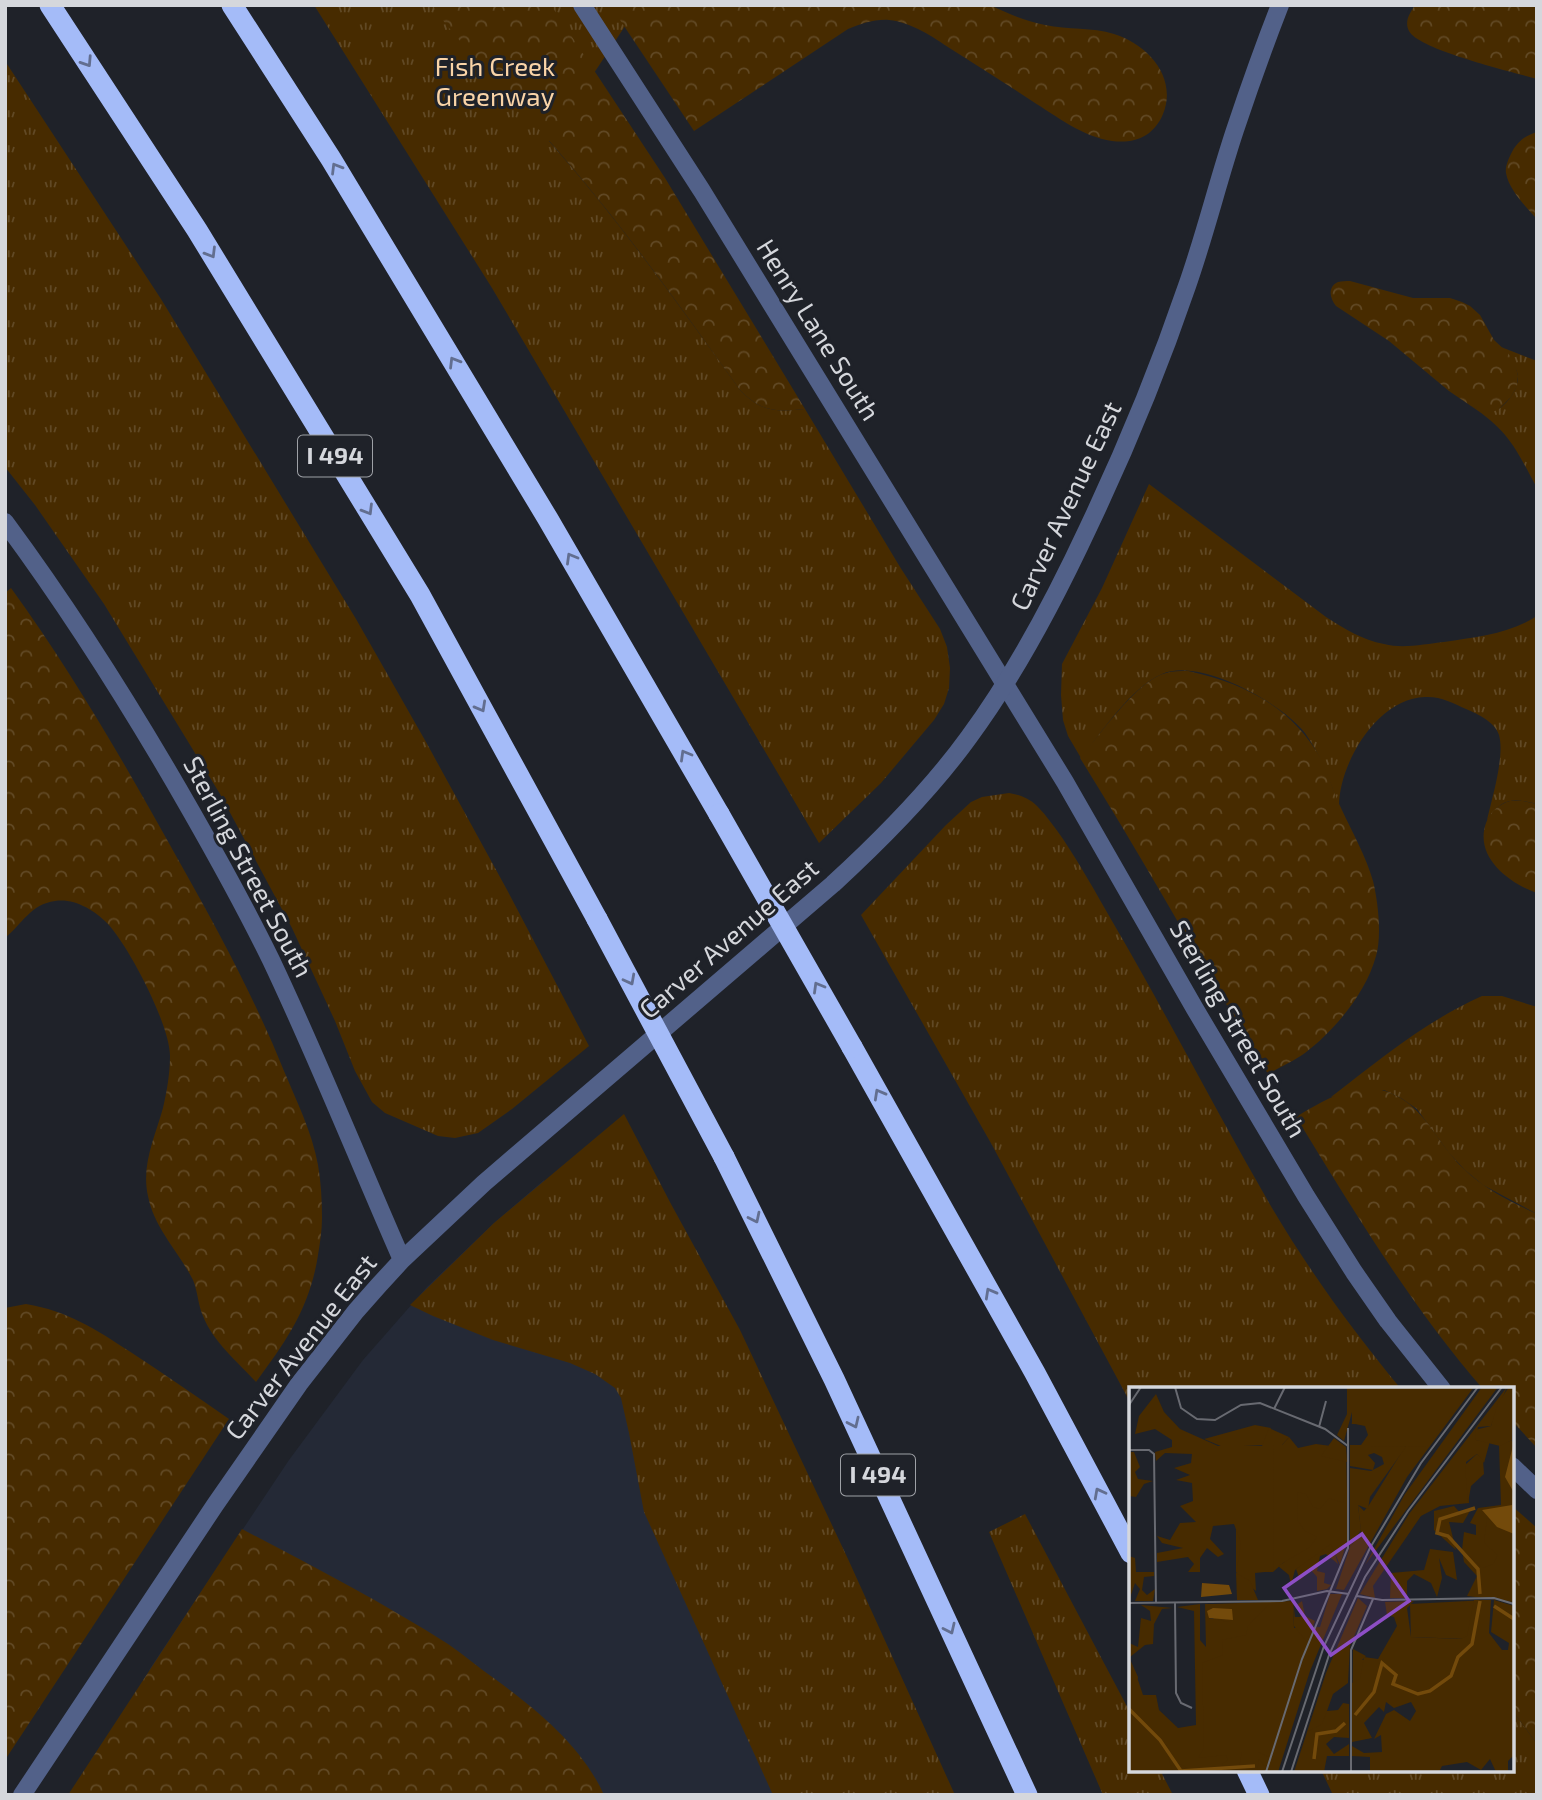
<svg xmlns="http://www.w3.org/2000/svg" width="1542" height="1800" font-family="'Exo 2',sans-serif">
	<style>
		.built { fill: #242936 }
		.grass { fill: url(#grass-tufts) }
		.forest { fill: url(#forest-crowns) }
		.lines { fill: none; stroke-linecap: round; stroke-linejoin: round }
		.minor { stroke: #526189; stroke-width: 18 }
		.tertiary { stroke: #526189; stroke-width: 18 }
		.motorway { stroke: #a4bbf8; stroke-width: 21 }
		.motorway-bridge { stroke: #a4bbf8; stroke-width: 21 }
		.oneway { stroke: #626e90 }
		.labels { text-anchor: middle; stroke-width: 6; stroke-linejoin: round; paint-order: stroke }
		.shield { fill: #1f2229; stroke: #9ea1a6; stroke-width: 2 }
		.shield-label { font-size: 24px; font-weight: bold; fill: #d5d7dc }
		.park-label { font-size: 26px; fill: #fad4a7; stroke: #1f2229 }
		.street-label { font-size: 26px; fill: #d5d7dc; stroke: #1f2229 }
		.inset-river { fill: none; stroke: #734a0b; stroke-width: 3.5 }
		.inset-road { fill: none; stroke: #686a71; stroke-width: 2 }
		.view { fill: #8d4ec5; fill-opacity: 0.15; stroke: #8d4ec5; stroke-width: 3.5 }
		.inset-edge { fill: none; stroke: #d5d7dc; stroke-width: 3.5 }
	</style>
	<defs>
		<pattern id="grass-tufts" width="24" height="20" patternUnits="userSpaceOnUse" patternTransform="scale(1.75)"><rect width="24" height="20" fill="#472b00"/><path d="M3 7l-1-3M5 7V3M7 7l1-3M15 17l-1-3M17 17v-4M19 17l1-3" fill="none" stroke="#614925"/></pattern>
		<pattern id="forest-crowns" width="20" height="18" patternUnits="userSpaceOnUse" patternTransform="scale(1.75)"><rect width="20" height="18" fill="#472b00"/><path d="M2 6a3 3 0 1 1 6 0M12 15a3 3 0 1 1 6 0" fill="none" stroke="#614925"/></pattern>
	</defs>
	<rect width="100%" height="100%" fill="#1f2229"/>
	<path class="built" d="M544,1180l369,615h-581l-183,-125 140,-210 74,-100 64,-73 67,-64z"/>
	<path class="grass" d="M314,5h325l-90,136c69,78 130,164 191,249 21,22 36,22 65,19l95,158 40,62 7,18 3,21 -1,20 -5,16 -10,16 -53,63 -62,60 -327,-555z
		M5,61l156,238 195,320 70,123 80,146 83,158 -77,63 -34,24 -23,5 -17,-2 -53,-23 -13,-11 -17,-31 -20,-50 -43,-93 -72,-134 -116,-190 -69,-99 -30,-38z
		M1501,347l36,14v127c-21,-39 -28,-57 -66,-82 7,3 14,6 22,5 12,-2 26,-22 25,-35 -2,-11 -10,-23 -17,-29z
		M1149,484l177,133c19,12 36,23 58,27 19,5 41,0 60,-2 32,-5 65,-8 93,-26v188c-25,-6 -35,-6 -50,16 5,-22 18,-64 12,-85 -4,-13 -21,-21 -33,-26 -13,-6 -26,-13 -41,-12 -47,1 -86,66 -86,109 -9,-25 -18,-51 -34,-73 -23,-30 -106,-76 -143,-59 -33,15 -59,57 -81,84l-13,-22 -5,-16 -2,-25 1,-31 40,-76z
		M1009,793c11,2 20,5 28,13 10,10 18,22 26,33 18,27 33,54 49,82 55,94 105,192 160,287 38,64 81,123 129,181h-270v15l-139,-259 -131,-230 85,-90 25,-23 11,-5z
		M1482,996h20l35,11v207l-54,-29 -18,-15 -16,-17 -32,-44 -16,-11 -17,-8 -53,7c48,-37 95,-76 151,-101z
		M624,1114l47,90 69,126 108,229 107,236h-182l-129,-283 -15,-79 -8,-35 -6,-10 -20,-14 -25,-11 -77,-23 -60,-24 -23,-11 84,-82z
		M1025,1514l106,200v56h29l13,25h-70l-114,-263z
		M1512,1710l25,34v51h-204l-12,-25h191z"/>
	<path class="forest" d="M431,5h120l114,173 140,231c-29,3 -44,3 -65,-19 -53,-74 -106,-149 -165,-219 -46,-56 -99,-107 -144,-166z
		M610,5h380c19,9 35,16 55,20 23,5 47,2 69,9 33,10 64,43 49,80 -9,22 -28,30 -51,27 -29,-4 -56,-25 -80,-40 -27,-18 -54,-35 -81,-52 -18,-12 -40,-27 -62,-29 -15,-1 -28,4 -41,9l-154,102z
		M1415,5h115l7,3v71c-24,-7 -118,-29 -128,-48 -5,-10 1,-18 6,-26z
		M1537,132v87c-11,-12 -28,-29 -31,-46 -1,-7 3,-15 6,-21 6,-11 13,-16 25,-20z
		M1350,281l63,17h37l12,4 8,4 10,9 14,25 14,13 7,11 3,12 -1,10 -6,11 -13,13 -7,2 -10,-1 -10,-5 -22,-15 -60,-50 -53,-35c-6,-7 -9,-19 2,-24 4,-1 8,-1 12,-1z
		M11,588c63,87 117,181 169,275 38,67 75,136 104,208 13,31 28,61 34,94 3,17 4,36 4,53 0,12 -2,25 -4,37 -8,52 -31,85 -62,127 -18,-20 -43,-40 -53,-66 -5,-11 -5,-24 -10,-36 -14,-28 -39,-52 -45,-84 -7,-31 7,-59 15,-88 4,-17 7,-35 7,-52 0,-31 -41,-110 -63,-133 -13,-13 -33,-25 -52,-22 -24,3 -33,23 -50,37v-345z
		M1188,671c56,12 104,36 133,88 8,15 12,33 20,49 11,24 25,48 32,73 5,20 9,55 3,75 -10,37 -41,74 -71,97 -11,8 -25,14 -37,21 -64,-105 -123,-212 -188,-316 20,-23 57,-78 86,-85 7,-2 15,-2 22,-2z
		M1510,801h13l14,3v89c-28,-10 -63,-36 -51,-70 4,-11 13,-19 24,-22z
		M1367,1087c56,8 61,46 96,81 21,21 48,34 74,46v234l-25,-27v-32h-29c-73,-84 -129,-178 -187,-272 25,-15 41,-25 71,-30z
		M26,1304c42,7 69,25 103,47 34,22 67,45 100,68l-224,341v-452z
		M1512,1506l25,22v216l-25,-34z
		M242,1529c70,37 140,73 206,115 16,11 31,24 47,35 42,31 87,67 109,116h-536z"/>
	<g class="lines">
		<path class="minor" d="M582,5l120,186 363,591 130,227 111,187 48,76 34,49 54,68
			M1512,1466l25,24"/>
		<path class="tertiary" d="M5,522c68,92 129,189 186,289 28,49 55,98 80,149 47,99 87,200 131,300
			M22,1795l193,-290 84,-121 57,-73 23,-26 23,-25 82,-77 349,-299c49,-45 97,-93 136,-147 48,-65 86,-138 120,-211 37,-78 70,-158 98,-240 18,-51 31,-105 48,-156 14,-42 29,-84 45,-125"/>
		<path class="motorway" d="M50,5l147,225 223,365 177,324
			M232,5l99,154 217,360 171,295
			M852,1047l183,326 96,180
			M724,1157l110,222 193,416
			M1247,1770l12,25"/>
		<path class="motorway-bridge" d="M719,814l133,233
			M597,919l127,238"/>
	</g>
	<defs><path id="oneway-chevron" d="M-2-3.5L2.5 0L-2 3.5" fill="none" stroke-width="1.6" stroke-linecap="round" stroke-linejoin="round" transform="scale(1.75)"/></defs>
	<g class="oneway">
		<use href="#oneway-chevron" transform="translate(87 62) rotate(57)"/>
		<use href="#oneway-chevron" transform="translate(336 168) rotate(-121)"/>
		<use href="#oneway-chevron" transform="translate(211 253) rotate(59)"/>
		<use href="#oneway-chevron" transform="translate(454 362) rotate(-121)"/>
		<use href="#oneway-chevron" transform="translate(368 510) rotate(59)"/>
		<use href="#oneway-chevron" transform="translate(571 558) rotate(-120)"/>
		<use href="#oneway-chevron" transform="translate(481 707) rotate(61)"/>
		<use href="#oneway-chevron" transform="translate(685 755) rotate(-120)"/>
		<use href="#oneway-chevron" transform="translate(630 980) rotate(62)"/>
		<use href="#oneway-chevron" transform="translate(818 987) rotate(-120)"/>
		<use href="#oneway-chevron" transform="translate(879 1094) rotate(-119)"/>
		<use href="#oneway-chevron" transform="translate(755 1218) rotate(64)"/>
		<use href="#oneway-chevron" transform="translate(990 1293) rotate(-119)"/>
		<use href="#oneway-chevron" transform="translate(854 1423) rotate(65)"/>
		<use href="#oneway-chevron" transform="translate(1099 1493) rotate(-118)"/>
		<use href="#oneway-chevron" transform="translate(950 1629) rotate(65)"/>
	</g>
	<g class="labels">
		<g class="shield">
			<rect x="298" y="435.5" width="74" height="41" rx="5"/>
			<rect x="841" y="1454.5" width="74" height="41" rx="5"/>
		</g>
		<g class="shield-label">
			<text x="335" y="464">I 494</text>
			<text x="878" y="1483">I 494</text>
		</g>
		<g class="park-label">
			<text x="495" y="76">Fish Creek<tspan x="495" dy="30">Greenway</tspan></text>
		</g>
		<g class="street-label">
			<text transform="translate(818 330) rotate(58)" y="9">Henry Lane South</text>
			<text transform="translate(1066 506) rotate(-65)" y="9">Carver Avenue East</text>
			<text transform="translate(248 867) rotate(62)" y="9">Sterling Street South</text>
			<text transform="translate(729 939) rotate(-41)" y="9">Carver Avenue East</text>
			<text transform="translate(1238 1029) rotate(60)" y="9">Sterling Street South</text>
			<text transform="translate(301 1347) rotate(-52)" y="9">Carver Avenue East</text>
		</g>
	</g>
	<g transform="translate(1129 1387)">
		<rect width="385" height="385" fill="#1f2229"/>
		<path d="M327,0h18l-67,90 -63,113 -8,-1 14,-42 11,-15 -3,-27 6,6 5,-6 37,-60zM353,0h16l-133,178 40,-71zM378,0l-16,39 -13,1 -2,13 14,1 -6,22 -7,-9 -11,8 3,41 -29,3 -19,10 -48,70 2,12 -15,-4 49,-80zM126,38l16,3 -6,17 -42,2 -19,-8zM160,50l9,11 18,-4 30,4 2,88 -16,7 6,21 -12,-10 -6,2 -3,15 8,2 -1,10 7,2 -4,4 -10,2v-14l-6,-7 -11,10 -4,-11 25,-21 -38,15 -10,9h-37v-47l37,-80h9zM383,53l2,6v156l-36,-6v-30l-16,-16 2,-18 12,3v-10l-6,-2 8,-15 23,-3 -2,-60zM201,207h12l-32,77 -32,101h-149v-115l9,20 -1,13 41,39h20v-65l16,-8 -1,-52 80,-3 1,27 26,-1zM229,211l9,8 -17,40 -2,37 -15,11 -6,17 22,21h-42l19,-59zM358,213l2,154 -69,-53 -33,-10 -35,38 1,-80 13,7 -4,4h52l51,-21 -54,-2 -1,-33z" fill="#472b00"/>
		<path d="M218,0h6l-1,25 -8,29 -7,-6 10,-21zM380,0h5l-2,53 -12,6 -24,-6 -1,-10 16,-4 7,-23zM27,7l8,18 16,17 38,17h44l7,-18 20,9 -7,8h-9l1,126 -19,2 1,18 -20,-16 5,-32 -7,-19 -21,2 -3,13 14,15 -6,3 -11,-9 -7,10v14h-12l6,-8 -6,-7 -31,5v-9l26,-5 -21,-5 -5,-7 13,4 10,-17 16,-1 -16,-16 13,-5 -1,-18 -16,-3 14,-5 -16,-7 17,-5 1,-9 -27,-1 -9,8 -1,-9 17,-5v-7l-17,-11 -20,5 4,-18zM239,34l38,26 -36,50 -2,12 -10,-4 3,25 -11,17v-79l21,3 13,-7 -2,-7 -8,-4 -6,2 7,8 -2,7 -23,-4v-21h11l7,-10 -3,-9 -15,-3zM205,51l12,9 1,15 -26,-6zM0,65h5l6,15 -5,5 3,7 15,2 -9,3 -8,13 -7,-1zM348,67l6,6 1,14 -13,12 -3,17 -3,-38zM218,98l1,52 -8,28 -9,-21 -36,26 -4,15 -2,-10 -11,-9 32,-19 7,-10 -12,-6 -7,-10 -1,-29 9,2 7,13 7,2 9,-11 14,5zM325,119l7,8 9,-3 -7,12 -14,-1 7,28 -22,-20v-19zM358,131l27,16v68l-47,-6 10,-20 -13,-14 -2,-12 21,18 10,-4 5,-9 -14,-12zM301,162l23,3 4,28 -11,-5 -7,-17 3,20 -5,19 -6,-14 -17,-9 -7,7v17h-17l1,-25 33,-3zM0,169l6,2 1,14h18v4l-10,1 -2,13 5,5 8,-6 -2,12h-18l5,-12 -5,-6 -6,18zM345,213h17l-2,33 13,17h6l1,-7 -18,-11 3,-32 20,6v149l-6,6v11h-12l-6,-13 -9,11 -14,-8 -25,4 -3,6h-69v-15l-18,-1v-10l12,7 18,-1 -1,-17 -7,4 12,-25 8,-4 16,11 6,-10 -5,-9 -17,6 -8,-6 -2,10 -5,-5 -15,16 8,15 -20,4v-59l8,-4 4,-22 14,2 19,-33 -3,-9 -7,-2 -2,-13 29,-1 -7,7 4,29 50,2 6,-3zM164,214l2,16h6l-3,-13 4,-3 3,15 10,5 -8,21 -13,-16zM71,217v36l6,7 -1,-43h64l-21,22 -2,9 -24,5 1,15 -21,8 2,85 -6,10 28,-3 2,5 -7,5 18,3 3,-16h16l11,5 -3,11 -7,-9 -2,13h-61l-19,-9 -14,-22 10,31h-44v-92h9l5,15h13l3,15 19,18 18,-3 -2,-114 -17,-4zM103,221l2,11 -6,3 -19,-4 2,-9zM12,218l32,3 -11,1 -8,15 -1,20 -8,1 -15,12 -1,10v-24l9,4 3,-29 10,3 -1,-10zM214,316l6,1v34l-15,-1 -8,7 8,10 15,-10v12h-22l-3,16h-30l13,-40 15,-8 5,-13 11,-1z" fill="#472b00" fill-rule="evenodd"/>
		<path d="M107,186l14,8 8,19h-21z" fill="#472b00"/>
		<path d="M223,0h120l-45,59 -56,1v-23h-19z" fill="#472b00"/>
		<path d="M385,55v92l-17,-7 -15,-17 30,-5 1,-14 -8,-14zM73,196l27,2 3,9 -31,3zM84,221l19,1 1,11 -24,-2 -2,-7z" fill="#734a0b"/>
		<path class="inset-river" d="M346,121l-35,11 -3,14 11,3 30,33 2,25M365,219l20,13M0,322l31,31 21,31 74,-5M226,328l19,-23 8,-29 14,12 -3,9 25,10 12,-3 21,-15 7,-19 14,-13 8,-43M185,372l3,-25 19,-3 9,-8"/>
		<path class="inset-road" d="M46,0l6,21 16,11 18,1 26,-15 19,-2 65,26 23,17M0,18l12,-18M145,22l11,-22M190,40l7,-26M0,63h20l5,4 2,149M228,209l25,4 112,-2 20,6M0,216l153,-2 45,-10 22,3M46,216l1,90 5,10 11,5M137,385l36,-113 46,-111v-120M153,385l42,-126 46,-98 51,-85 57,-76M162,385l38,-117 36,-78 43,-66 94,-124M222,385v-122l22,-51"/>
		<path class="view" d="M233,147l47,67 -78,54 -47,-67z"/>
		<rect width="385" height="385" class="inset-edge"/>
	</g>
	<rect width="1542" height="1800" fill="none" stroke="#d5d7dc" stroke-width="14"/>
</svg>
